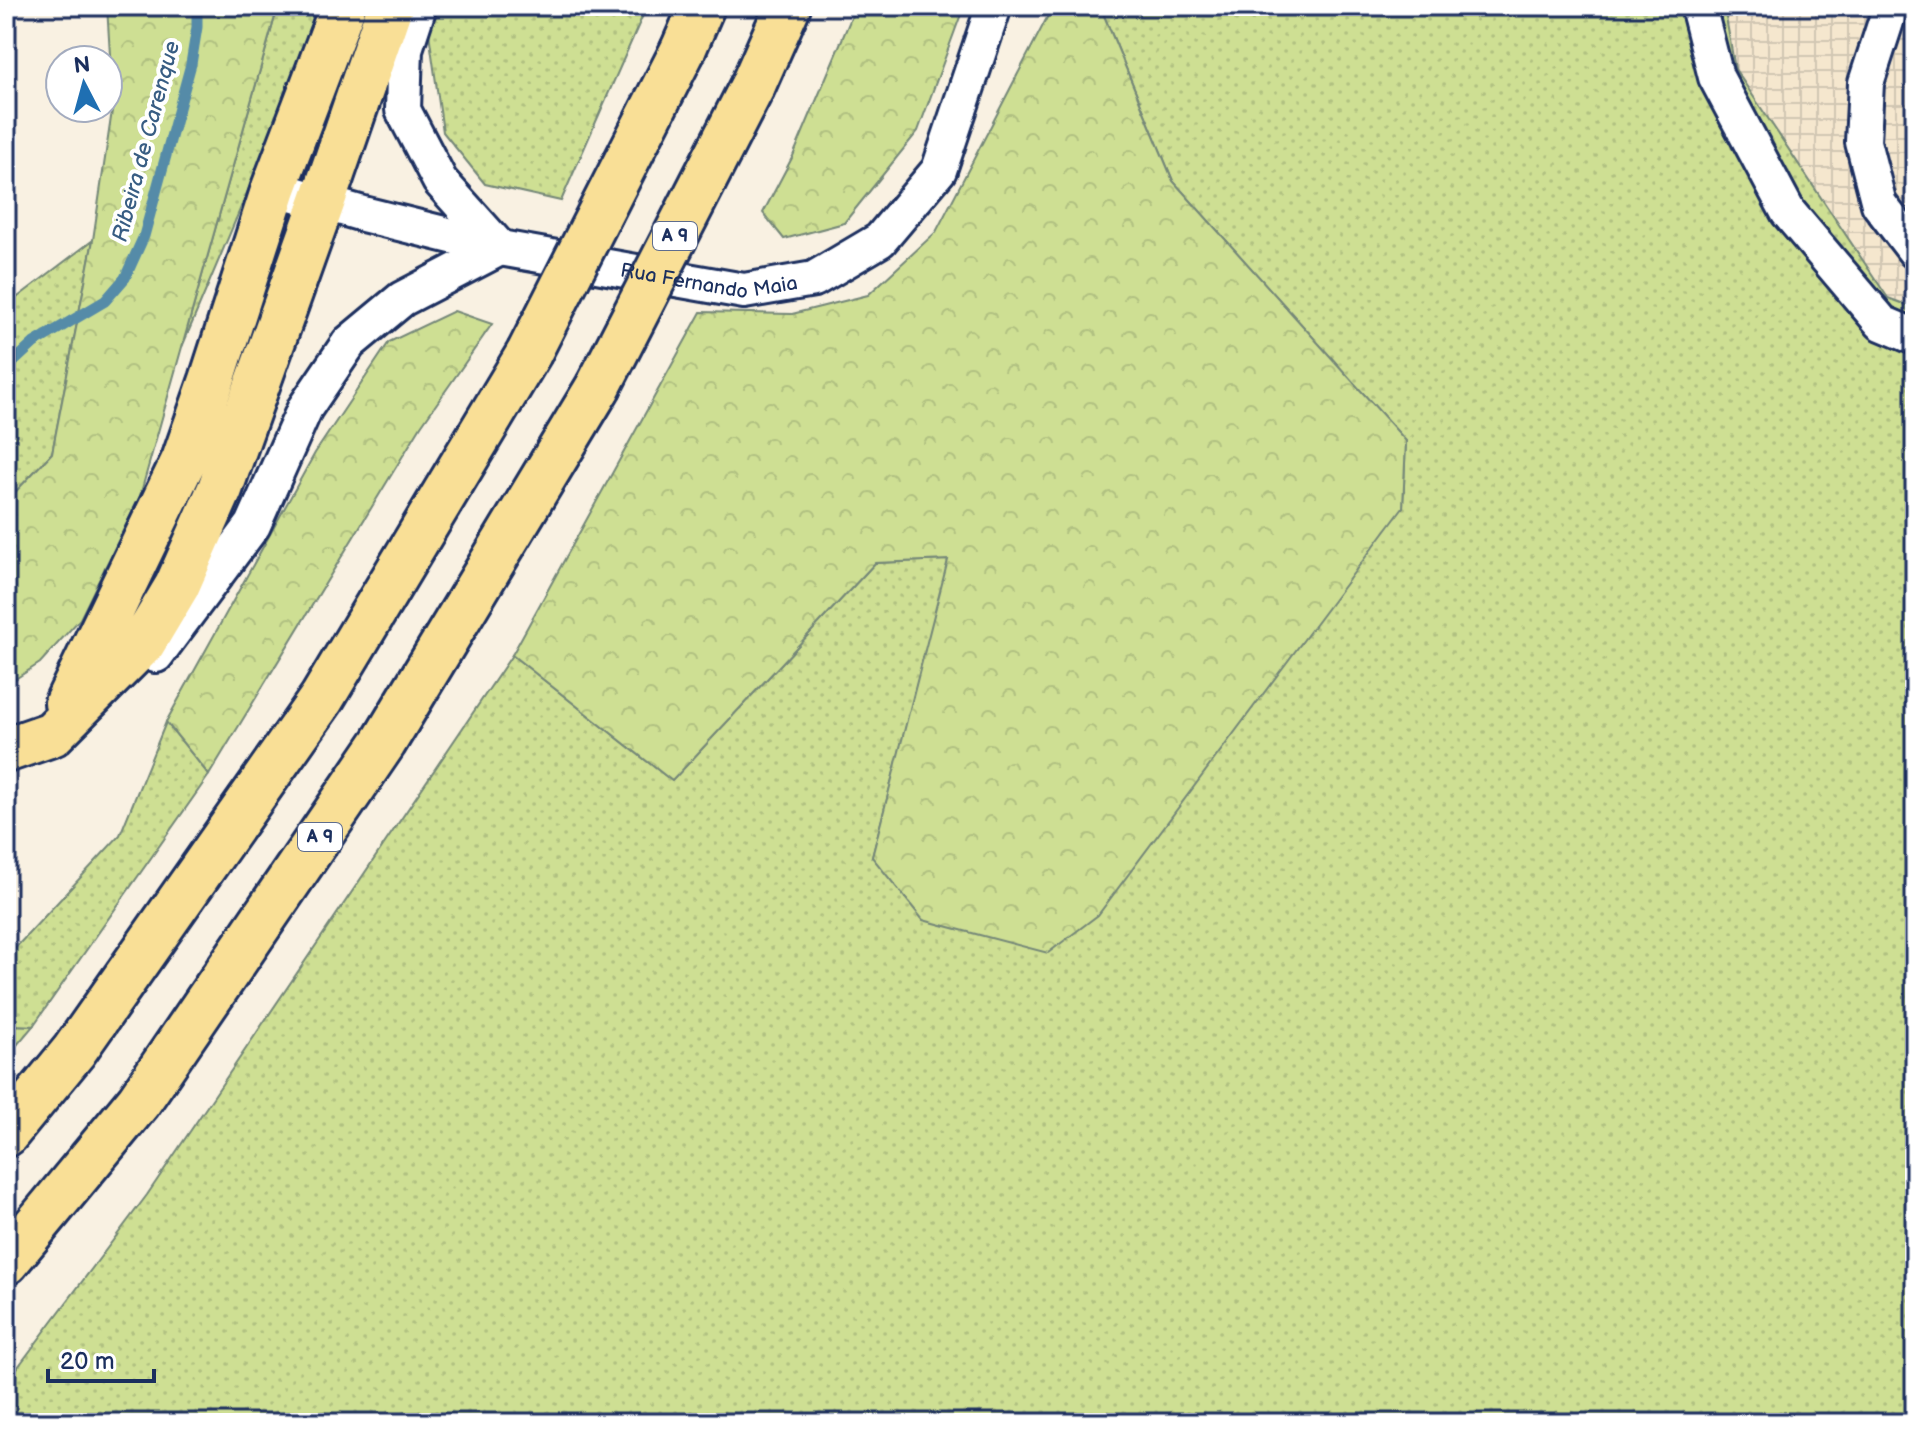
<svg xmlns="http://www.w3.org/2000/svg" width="1921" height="1429" font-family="'Balsamiq Sans',sans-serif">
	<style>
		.industrial { fill: url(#industrial-grid) }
		.grass { fill: url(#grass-dots); stroke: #748778; stroke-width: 2 }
		.forest { fill: url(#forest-crowns); stroke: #748778; stroke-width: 2 }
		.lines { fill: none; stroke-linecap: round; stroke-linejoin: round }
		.stream { stroke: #558ba8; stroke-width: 11 }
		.minor-casing { stroke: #1b2f5e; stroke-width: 40 }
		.major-casing { stroke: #1b2f5e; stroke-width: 50 }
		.highway-casing { stroke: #1b2f5e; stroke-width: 50 }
		.minor { stroke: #fff; stroke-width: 34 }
		.major { stroke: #f9df96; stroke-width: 44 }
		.highway { stroke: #f9df96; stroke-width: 44 }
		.highway-bridge-casing { stroke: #1b2f5e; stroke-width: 50; stroke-linecap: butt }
		.highway-bridge { stroke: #f9df96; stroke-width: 44 }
		.labels { text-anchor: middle; stroke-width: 8; stroke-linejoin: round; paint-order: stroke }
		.shield { fill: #fff; stroke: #5f6d8e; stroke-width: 2 }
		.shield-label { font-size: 18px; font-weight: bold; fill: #1b2f5e }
		.street-label { font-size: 20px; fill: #1b2f5e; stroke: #fff }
		.water-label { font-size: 22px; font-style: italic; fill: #385d83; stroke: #fff }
	</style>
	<defs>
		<pattern id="industrial-grid" width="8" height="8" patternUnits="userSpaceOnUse" patternTransform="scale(2)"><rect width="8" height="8" fill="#f5e7ce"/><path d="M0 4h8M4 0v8" fill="none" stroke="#d1c6b3"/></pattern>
		<pattern id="grass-dots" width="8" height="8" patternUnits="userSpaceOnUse" patternTransform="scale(2)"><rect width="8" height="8" fill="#cedf93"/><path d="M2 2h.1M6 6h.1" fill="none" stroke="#b0c081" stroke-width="1.8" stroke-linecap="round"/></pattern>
		<pattern id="forest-crowns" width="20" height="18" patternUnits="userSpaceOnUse" patternTransform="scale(2)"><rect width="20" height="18" fill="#cedf93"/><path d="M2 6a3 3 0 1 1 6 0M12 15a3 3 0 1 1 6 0" fill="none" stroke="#b0c081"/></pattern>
	</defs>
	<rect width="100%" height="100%" fill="#f9f1e2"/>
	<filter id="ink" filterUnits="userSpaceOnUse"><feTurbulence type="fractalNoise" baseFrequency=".0125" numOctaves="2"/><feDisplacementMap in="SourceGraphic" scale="16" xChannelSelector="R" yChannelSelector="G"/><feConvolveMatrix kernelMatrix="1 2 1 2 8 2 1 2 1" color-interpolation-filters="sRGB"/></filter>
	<g filter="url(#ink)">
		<path class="industrial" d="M1724,6h191v302l-27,-10 -154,-229z"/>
		<path class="grass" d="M278,6h40l-55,149 -81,192z
			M436,6h211l-86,195 -76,-17 -42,-52 -14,-99z
			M1100,6h624l11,63 153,229 27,10v1115h-1909v-40l141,-188 365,-540 160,126 203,-218 74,-3 -77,297 531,-350 3,-66 -233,-260z
			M93,240l-41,213 -46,49v-196z
			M166,722l43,53 -176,251 -27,-1v-67l114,-123z"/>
		<path class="forest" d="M107,6h171l-138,490 -60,123 -40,44 -34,22v-183l46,-49 41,-213 20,-136z
			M856,6h108l-46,125 -74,92 -60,16 -21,-26 30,-57z
			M1053,6h47l73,175 233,260 -3,66 -305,408 -50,38 -125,-33 -51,-63 76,-297 -73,3 -203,218 -160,-126 189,-343 91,2 76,-19 68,-63z
			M454,311l38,13 -71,102 -212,349 -43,-53 149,-269 74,-111z
			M6,1025l27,1 -27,32z"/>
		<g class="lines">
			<path class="stream" d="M6,369l28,-26 71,-42 20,-23 19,-42 47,-172 6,-37v-21"/>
			<g class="minor-casing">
				<g id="minor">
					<path d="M419,6l-14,43 -2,61 37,71 60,67"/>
					<path d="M1698,6l18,71 72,135 94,111 33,14"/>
					<path d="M1891,6l-25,77 -3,59 16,62 36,47"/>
					<path id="s1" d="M274,188l89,26 137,34 244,43 70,-12 66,-39 59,-70 55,-164"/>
					<path d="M156,655l97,-130 52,-117 44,-65 53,-44 98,-51"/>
				</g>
			</g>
			<g class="major-casing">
				<path id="major" d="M67,703l117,-243 28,-80 62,-192 69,-182
					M6,750l46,-16 91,-91 34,-57 43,-97 102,-286 68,-197"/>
			</g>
			<g class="highway-casing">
				<path id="highway" d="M683,50l19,-44
					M753,85l35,-79
					M6,1134l68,-83 248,-353 207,-345
					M6,1262l133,-161 245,-359 214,-355"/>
			</g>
			<use href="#minor" class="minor"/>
			<use href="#major" class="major"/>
			<use href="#highway" class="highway"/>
			<g class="highway-bridge-casing">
				<path id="highway-bridge" d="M529,353l154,-303
					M598,387l155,-302"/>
			</g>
			<use href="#highway-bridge" class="highway-bridge"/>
		</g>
	</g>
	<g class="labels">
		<g class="shield">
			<rect x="653" y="222" width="44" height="28" rx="6"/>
			<rect x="298" y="823" width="44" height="28" rx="6"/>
		</g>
		<g class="shield-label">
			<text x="675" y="242">A 9</text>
			<text x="320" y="843">A 9</text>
		</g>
		<g class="street-label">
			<text dy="7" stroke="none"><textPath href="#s1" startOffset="446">Rua Fernando Maia</textPath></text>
		</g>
		<g class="water-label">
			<text transform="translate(145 141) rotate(-75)" y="8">Ribeira de Carenque</text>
		</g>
	</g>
	<rect width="1921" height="1429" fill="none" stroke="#fff" stroke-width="32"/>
	<rect x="16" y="16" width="1889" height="1397" fill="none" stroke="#1b2f5e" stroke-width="3" filter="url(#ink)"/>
	<g transform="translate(84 84) rotate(354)"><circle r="38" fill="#ffffff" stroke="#a4acbf" stroke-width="2"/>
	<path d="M0-6L14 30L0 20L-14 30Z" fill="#1f6fb2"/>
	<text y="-12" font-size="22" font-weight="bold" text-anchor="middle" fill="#1b2f5e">N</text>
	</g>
	<path d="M48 1369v12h106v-12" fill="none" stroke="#1b2f5e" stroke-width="4"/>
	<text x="60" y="1369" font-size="24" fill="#1b2f5e" stroke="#ffffff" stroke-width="6" paint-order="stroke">20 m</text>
</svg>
